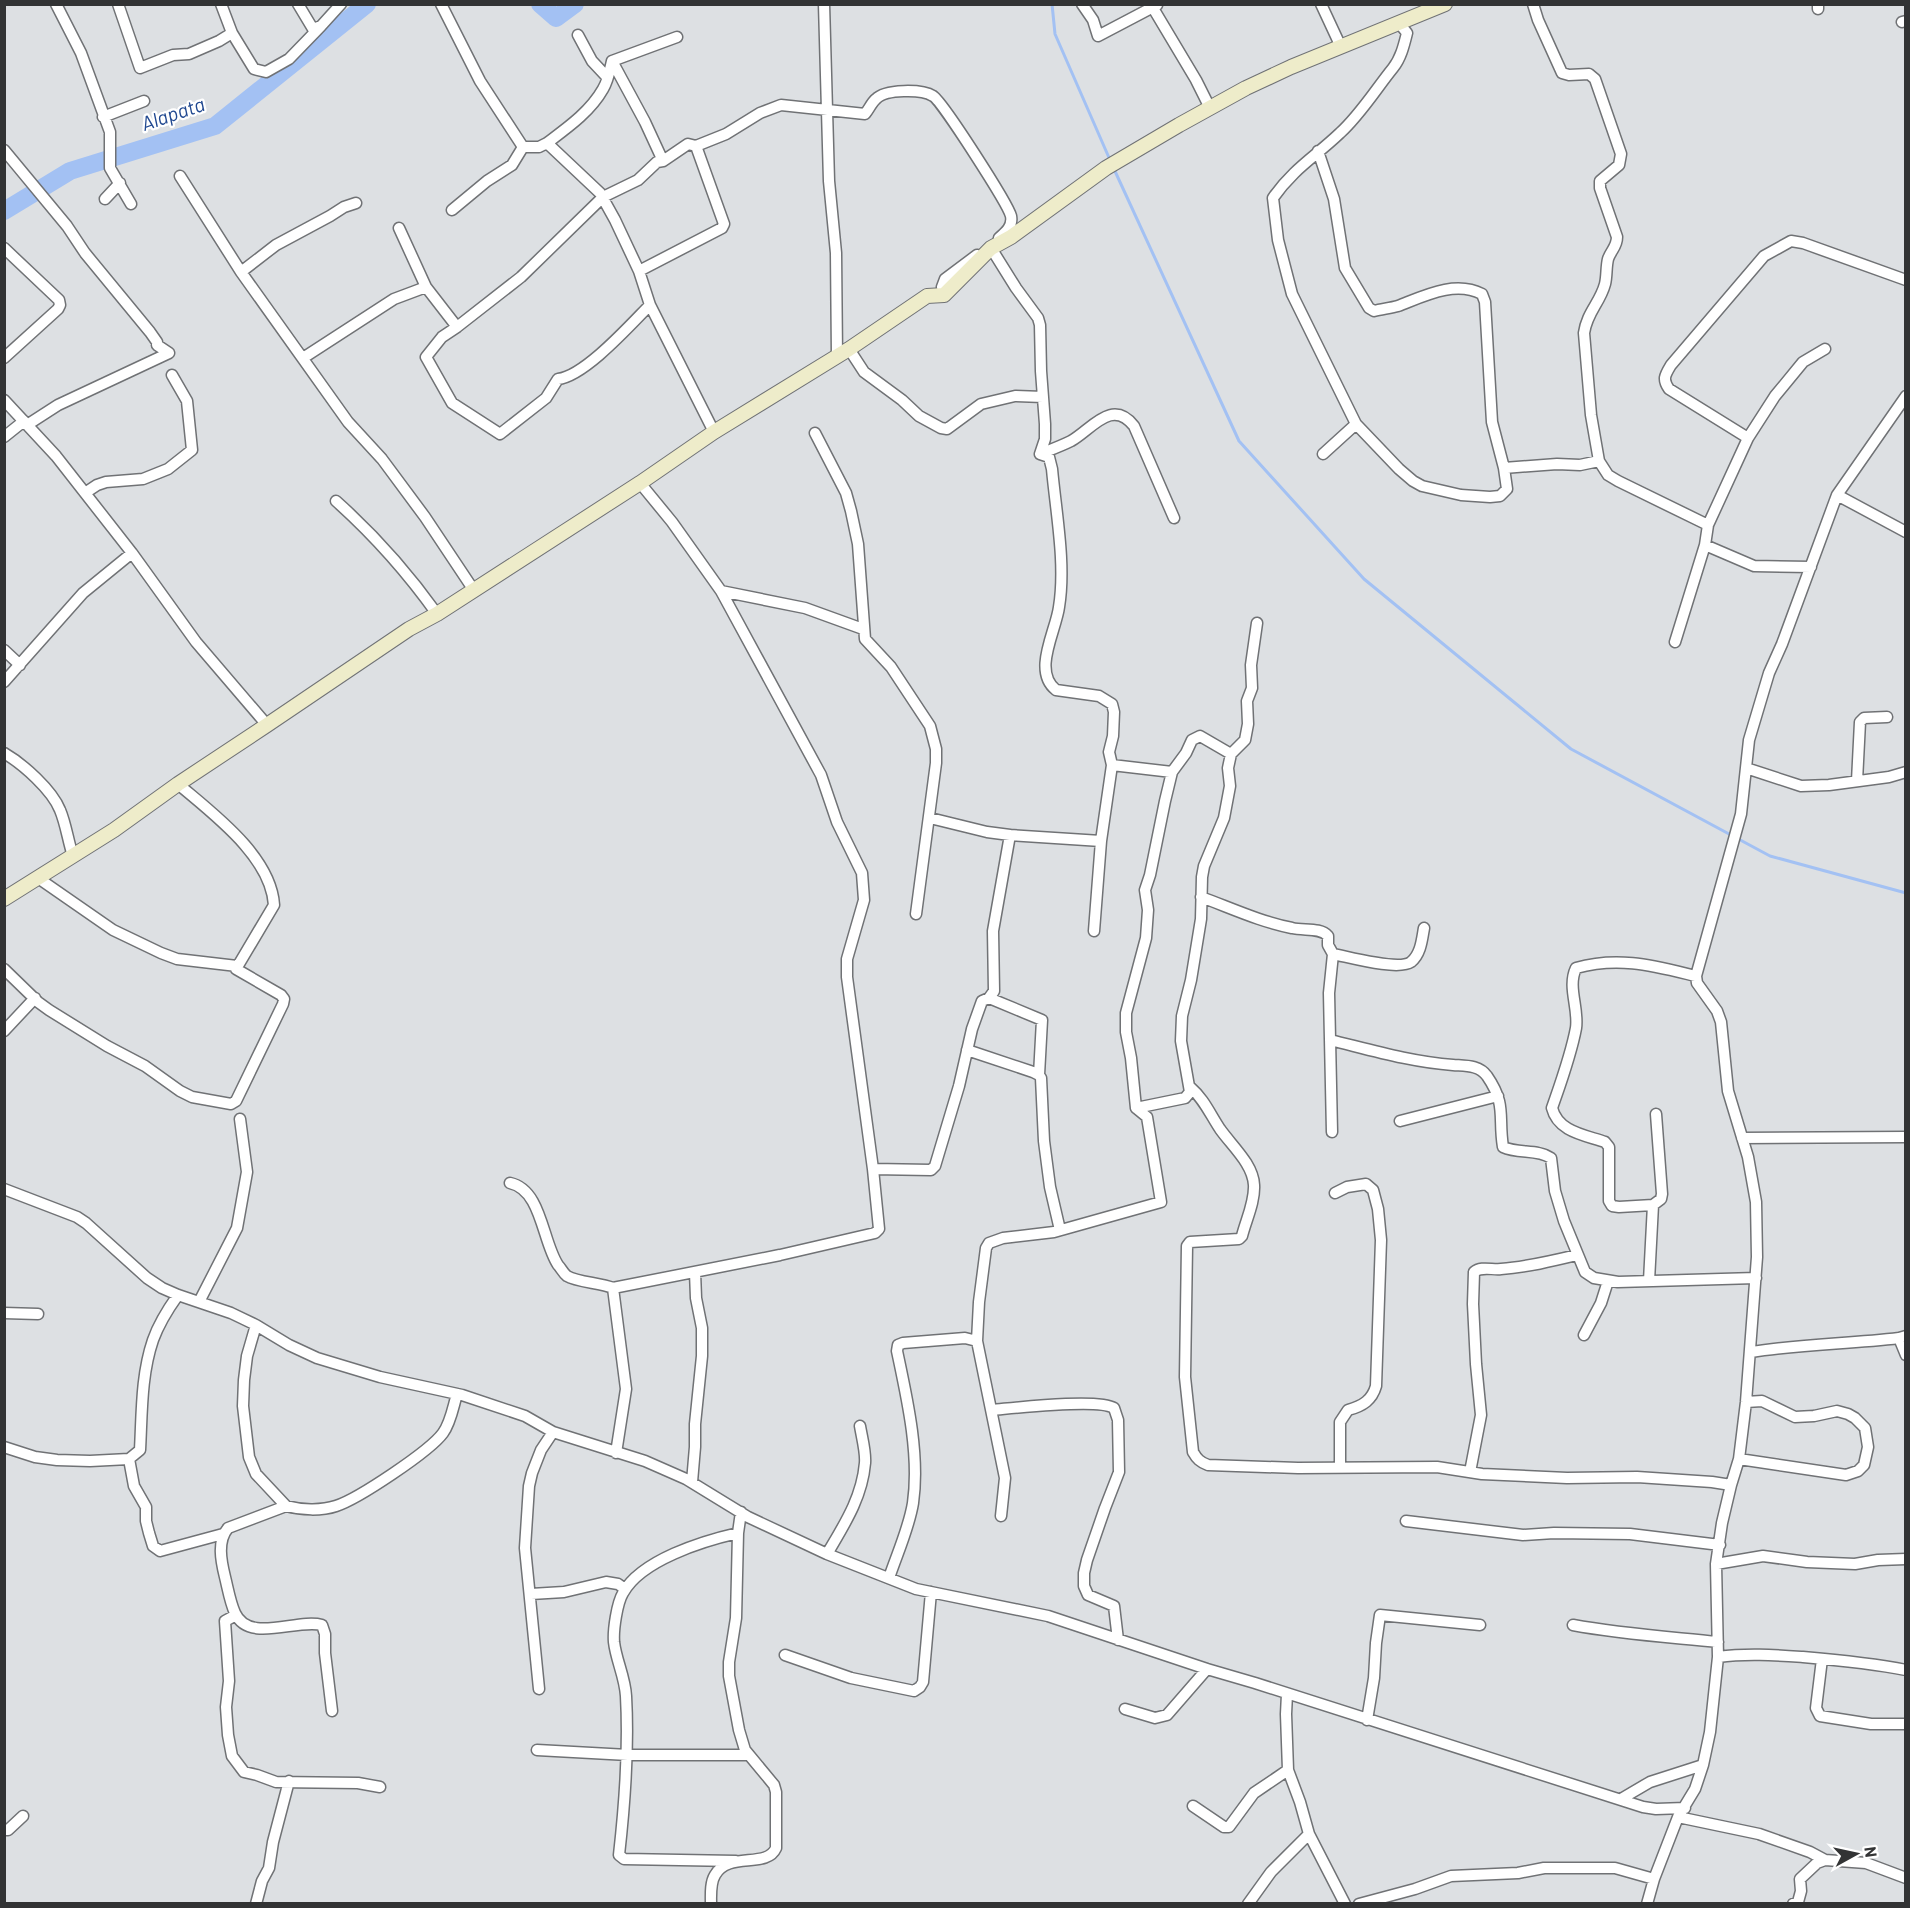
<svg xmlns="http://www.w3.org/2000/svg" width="1910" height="1908" font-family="Barlow,sans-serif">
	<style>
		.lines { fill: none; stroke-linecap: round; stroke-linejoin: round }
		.stream { stroke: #a3c1f3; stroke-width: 3 }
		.river { stroke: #a3c1f3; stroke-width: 18 }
		.minor-casing { stroke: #707275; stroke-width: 13 }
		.secondary-casing { stroke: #707275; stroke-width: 16 }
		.minor { stroke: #fff; stroke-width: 10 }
		.secondary { stroke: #eeecca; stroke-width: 14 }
		.labels { text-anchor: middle; stroke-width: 4.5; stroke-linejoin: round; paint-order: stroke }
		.water-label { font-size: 20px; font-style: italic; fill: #204890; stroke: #fff }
	</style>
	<rect width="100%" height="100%" fill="#dde0e3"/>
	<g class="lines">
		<path class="stream" d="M1052,4l3,30 55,126
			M1114,169l125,272 125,138 207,170 199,107 136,37"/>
		<path class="river" d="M540,4l16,14 19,-14
			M4,211l66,-40 145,-45 152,-122"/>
		<g class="minor-casing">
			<path id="minor" d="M56,4l25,49 29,79v36l21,36
				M118,4l22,64 33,-13 16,-1 30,-13 13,-8 -11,-29
				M298,4l15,25 8,-3 20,-22
				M441,4l39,77 43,66
				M824,4l5,177 7,72 1,103
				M1082,4l11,16 5,16 59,-31
				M1321,4l20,43
				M1533,4l5,16 24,53 7,2 20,-1 6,5 26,75 -2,11 -19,16v7l17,49c0,10 -6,13 -9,22 -2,8 -1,17 -3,25 -5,19 -18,28 -21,49l7,82 8,46 9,14 10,6 90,44
				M1153,8l43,72 14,28
				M1818,9v-5
				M1902,22l4,-1
				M1399,23l8,10c-3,12 -6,25 -14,35 -17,21 -33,47 -53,65 -24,23 -47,36 -67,65l5,42 14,54 64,130 43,45 14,12 9,5 39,9 29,2 10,-1 7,-7 -3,-21
				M232,33l22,36 12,3 23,-13 32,-33
				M578,35l14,26 15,16
				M612,61l65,-24
				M103,117l41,-16
				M547,143c20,-15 43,-31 56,-54 5,-8 7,-19 9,-28l33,61 18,39
				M4,150l63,76 18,27 65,79 7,10v3l12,8 -111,52 -31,20
				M1318,151l16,48 11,69 24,40 5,3c8,-2 17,-3 24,-5 26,-10 57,-26 84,-12l3,8 7,120 12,46 53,-4 23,1 19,-4
				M180,176l61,96 107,150 34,37 43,58 48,72
				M105,199l15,-16
				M452,210l35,-29 25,-16 11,-18h16l8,-4 53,50 15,27 24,51 11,34 64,127
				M399,228l27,59 31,40 -15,10 -16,20 26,46 48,31 46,-36 12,-19c27,-3 73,-55 92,-74
				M4,248l55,52 1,5 -2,4 -54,49
				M639,271l83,-43 2,-4 -28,-78
				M241,272l35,-27 54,-29 14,-9 12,-4
				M944,295l-2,-8 3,-8 32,-24
				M457,327l64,-50 82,-80 35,-17 19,-18 6,-1 25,-17 8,2 30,-12 34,-21 21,-8 84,9c4,-5 7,-12 11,-15 9,-10 46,-10 57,-3 9,5 75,108 78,120 2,10 -5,16 -12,22
				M849,349l15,23 38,28 17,16 22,12 6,1 34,-25 34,-8 28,1
				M303,358l91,-59 32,-12
				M4,400l52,56 76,97 64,89 71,83
				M815,433l31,60 5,18 7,33 7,95 26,28 39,59 6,23v14l-20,151
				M4,437l20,-16
				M1748,438l-79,-49c-7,-10 -4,-14 2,-24l93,-109 27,-15 12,2 103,37
				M1040,454c10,-4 21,-8 31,-13 21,-12 41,-43 63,-15l40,92
				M1323,454l33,-30
				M640,483l32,39 49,69 84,17 58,21
				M85,493l12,-8 9,-3 37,-3 25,-10 24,-19 -5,-49 -15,-26
				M1837,495l69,37
				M336,501c38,34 71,71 101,113
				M1705,545l49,21 57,1
				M1675,642l30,-97 3,-20 40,-87 27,-42 28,-34 22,-13
				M4,650l16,15
				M4,682l79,-89 49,-40
				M4,753c19,11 48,37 56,57 6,14 8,31 13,46
				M1231,754l14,-14 3,-16 -1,-23 5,-13 -1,-23 6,-42
				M1112,765l60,7
				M1746,768l55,18 28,-1 60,-8 17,-5
				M1857,781l3,-59 4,-4 23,-1
				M930,818l57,14 23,3 91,6 11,-76 -3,-13 4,-16 1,-24 -2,-8 -13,-8 -43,-6c-24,-19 0,-59 3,-83 7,-43 -3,-94 -7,-138l-3,-12 -9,-3 5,-15v-15l-4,-53 -1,-46 -2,-7 -22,-30 -25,-40
				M38,878l75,52 48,23 16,6 60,7 -1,3 38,-64c-3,-49 -62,-92 -96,-121
				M1201,897c30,11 60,25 91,31 12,3 28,-1 36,8v9l5,9 -4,39 3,139
				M1094,931l7,-90
				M1333,954c16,3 65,17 78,8 10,-8 11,-23 13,-34
				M4,969l34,33 11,8 58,36 38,20 35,25 12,6 39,7 5,-3 47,-97 1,-5 -3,-4 -45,-26
				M989,998l5,-7 -1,-60 17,-96
				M4,1031l31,-33
				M1330,1040c41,10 81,22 123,25 13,1 26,0 34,11 20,29 11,41 16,71 15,7 35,2 48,11l4,33 9,30 21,51 9,6 24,4 138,-4
				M967,1050l66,22 6,3 2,3 3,63 6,46 10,43
				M1190,1087c14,12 20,27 30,42 12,17 33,35 34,56 1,17 -8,35 -12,51l-3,3 -49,3 -3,4 -2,131 8,75c4,7 7,10 15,13l90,3 139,-1 45,7 85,4 70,-1 75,5 19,3
				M1400,1121l98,-25
				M1742,1138l164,-1
				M873,1169l58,1 4,-4 24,-80 13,-57 10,-28 7,-3 53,22 -3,55
				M510,1183c32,7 32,58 48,82 3,3 5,8 9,11 10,6 33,7 46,12l13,101 -10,64
				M4,1189l73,28 9,6 61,55 15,10 16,7 53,18 25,12 33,20 28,13 63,19 82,18 63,21 28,16 92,29 41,18 62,38 79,37 89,35 132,27 159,53 48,14 388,124 13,2 29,-1
				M1335,1193l12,-6 19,-3 7,6 5,19 3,31 -5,146c-4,14 -13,20 -28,24l-8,12v46
				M1653,1205l8,-6 1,-5 -6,-80
				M1649,1281l4,-76 -34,2 -7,-1 -3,-5v-54l-4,-5c-20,-7 -47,-10 -53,-34 9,-26 19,-53 24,-80 3,-20 -9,-41 0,-60 43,-12 78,-2 120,8
				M613,1288l167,-33 95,-22 4,-4 -6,-60 -26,-192v-18l17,-59 -2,-27 -25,-51 -16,-47 -100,-184
				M199,1302l38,-74 10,-56 -7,-53
				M4,1313l34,1
				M256,1325l-9,31 -3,24 -1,26 6,51 7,17 30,32c15,4 35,5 50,0 22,-7 94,-55 107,-73 8,-11 10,-26 14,-39
				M1584,1335l17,-32 7,-22
				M1899,1338l7,17
				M977,1341l2,-39 7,-54 3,-5 14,-5 51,-6 107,-30 -14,-85 -11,-9 -5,-50 -5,-26v-19l20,-75 2,-28 -3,-20 5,-15 15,-74 7,-29 14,-19 6,-13 8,-4 31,18 -3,14 2,18 -6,32 -20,48 -2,11 -1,42 -10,61 -9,36 -1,25 9,51 -5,6 -49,10
				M1751,1352c49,-8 98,-8 148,-14l7,-2
				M992,1410c23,-2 106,-12 122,-2l4,12 1,52 -14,36 -18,52 -3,13v13l4,9 26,11 4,34
				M4,1447l31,10 22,3 33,1 39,-2 11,-9c2,-37 1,-75 13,-110 6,-17 15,-31 25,-45
				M129,1459l5,27 12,21v14l3,12 4,13 7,5 63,-17
				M1739,1459l107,16 12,-4 6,-6 4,-18 -3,-19 -10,-10 -7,-4 -11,-3 -23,5 -19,1 -33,-16 -16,1
				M1470,1472l11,-57 -5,-51 -3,-60 1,-32c7,-6 18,-2 27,-3 26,-2 51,-8 76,-14
				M692,1482l3,-35v-23l7,-68v-28l-6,-30 -1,-26
				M286,1506l-58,22c-11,13 -7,33 -3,49 3,12 5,25 10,36 14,31 62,5 87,12l3,9v19l7,58
				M1406,1521l117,14 31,-2 76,1 90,11
				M827,1554c17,-29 35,-56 38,-91 1,-11 -3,-25 -5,-37
				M1716,1564l47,-8 44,6 48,2 23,-4 28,-1
				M889,1578c8,-24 20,-50 24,-75 7,-48 -6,-105 -16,-152l1,-6 5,-2 62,-5 12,3 28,137 -4,38
				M531,1594l33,-2 42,-10 12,2 7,5
				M236,1615l-11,6 4,60 -3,26 2,28 4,21 12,16 13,3 19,7 82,1 22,4
				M1573,1625c48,9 97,12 145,17
				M785,1655l66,23 63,13 6,-4 3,-5 8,-90
				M1718,1657c29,-4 56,-2 85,0 35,3 68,6 103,13
				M1822,1659l-6,49 4,8 51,8h35
				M539,1689l-14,-141 4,-62 3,-13 9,-23 12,-18
				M1287,1694l-1,20 2,56 12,32 9,32 36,70
				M1125,1709l30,9 12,-3 40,-46
				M1367,1720l7,-42 2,-35 4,-28 100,10
				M537,1750l91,5h120
				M1621,1799l29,-17 53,-17
				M1193,1806l31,21h5l25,-34 34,-23
				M1678,1817l81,17 51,18 15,8 41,3 40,15
				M4,1830h4l15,-14
				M736,1861l-112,-2 -5,-4c6,-53 10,-106 7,-159 -1,-19 -10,-36 -12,-54 -1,-12 3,-39 9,-49 18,-33 80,-52 115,-60
				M256,1904l6,-23 7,-13 4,-26 16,-61
				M711,1904c0,-9 -1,-21 4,-29 13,-24 52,-6 61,-27v-56l-2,-7 -29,-35 -6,-20 -10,-54v-14l7,-44 2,-85 3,-21
				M1248,1904l23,-32 38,-38
				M1359,1904l56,-15 36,-13 67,-3 26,-5h71l39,11
				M1647,1904l7,-25 24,-62 17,-28 8,-24 7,-33 8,-75 -2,-93 6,-41 9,-38 8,-26 7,-57 11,-145 -1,-55 -8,-45 -20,-66 -7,-69 -4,-11 -20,-28 -1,-7 45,-162 8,-74 20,-67 13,-29 55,-149 69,-99
				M1793,1904l5,-2 3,-11 -1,-12 17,-16 8,-3"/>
		</g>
		<g class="secondary-casing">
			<path id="secondary" d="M4,899l110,-69 64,-46 89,-59 142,-96 28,-15 203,-131 74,-51 135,-83 78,-53 17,-1 47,-47 20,-11 95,-69 73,-43 67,-37 45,-21 154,-63"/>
		</g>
		<use href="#minor" class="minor"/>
		<use href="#secondary" class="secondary"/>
	</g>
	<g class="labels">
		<g class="water-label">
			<text transform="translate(173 114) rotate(-19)" y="7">Alapata</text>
		</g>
	</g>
	<rect width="1910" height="1908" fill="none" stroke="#323334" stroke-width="12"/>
	<g transform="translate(1856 1854) rotate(82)" stroke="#ffffff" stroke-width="4.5" paint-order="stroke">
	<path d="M0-4.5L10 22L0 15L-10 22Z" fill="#323334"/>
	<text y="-9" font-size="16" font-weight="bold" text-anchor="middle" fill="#323334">N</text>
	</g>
</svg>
